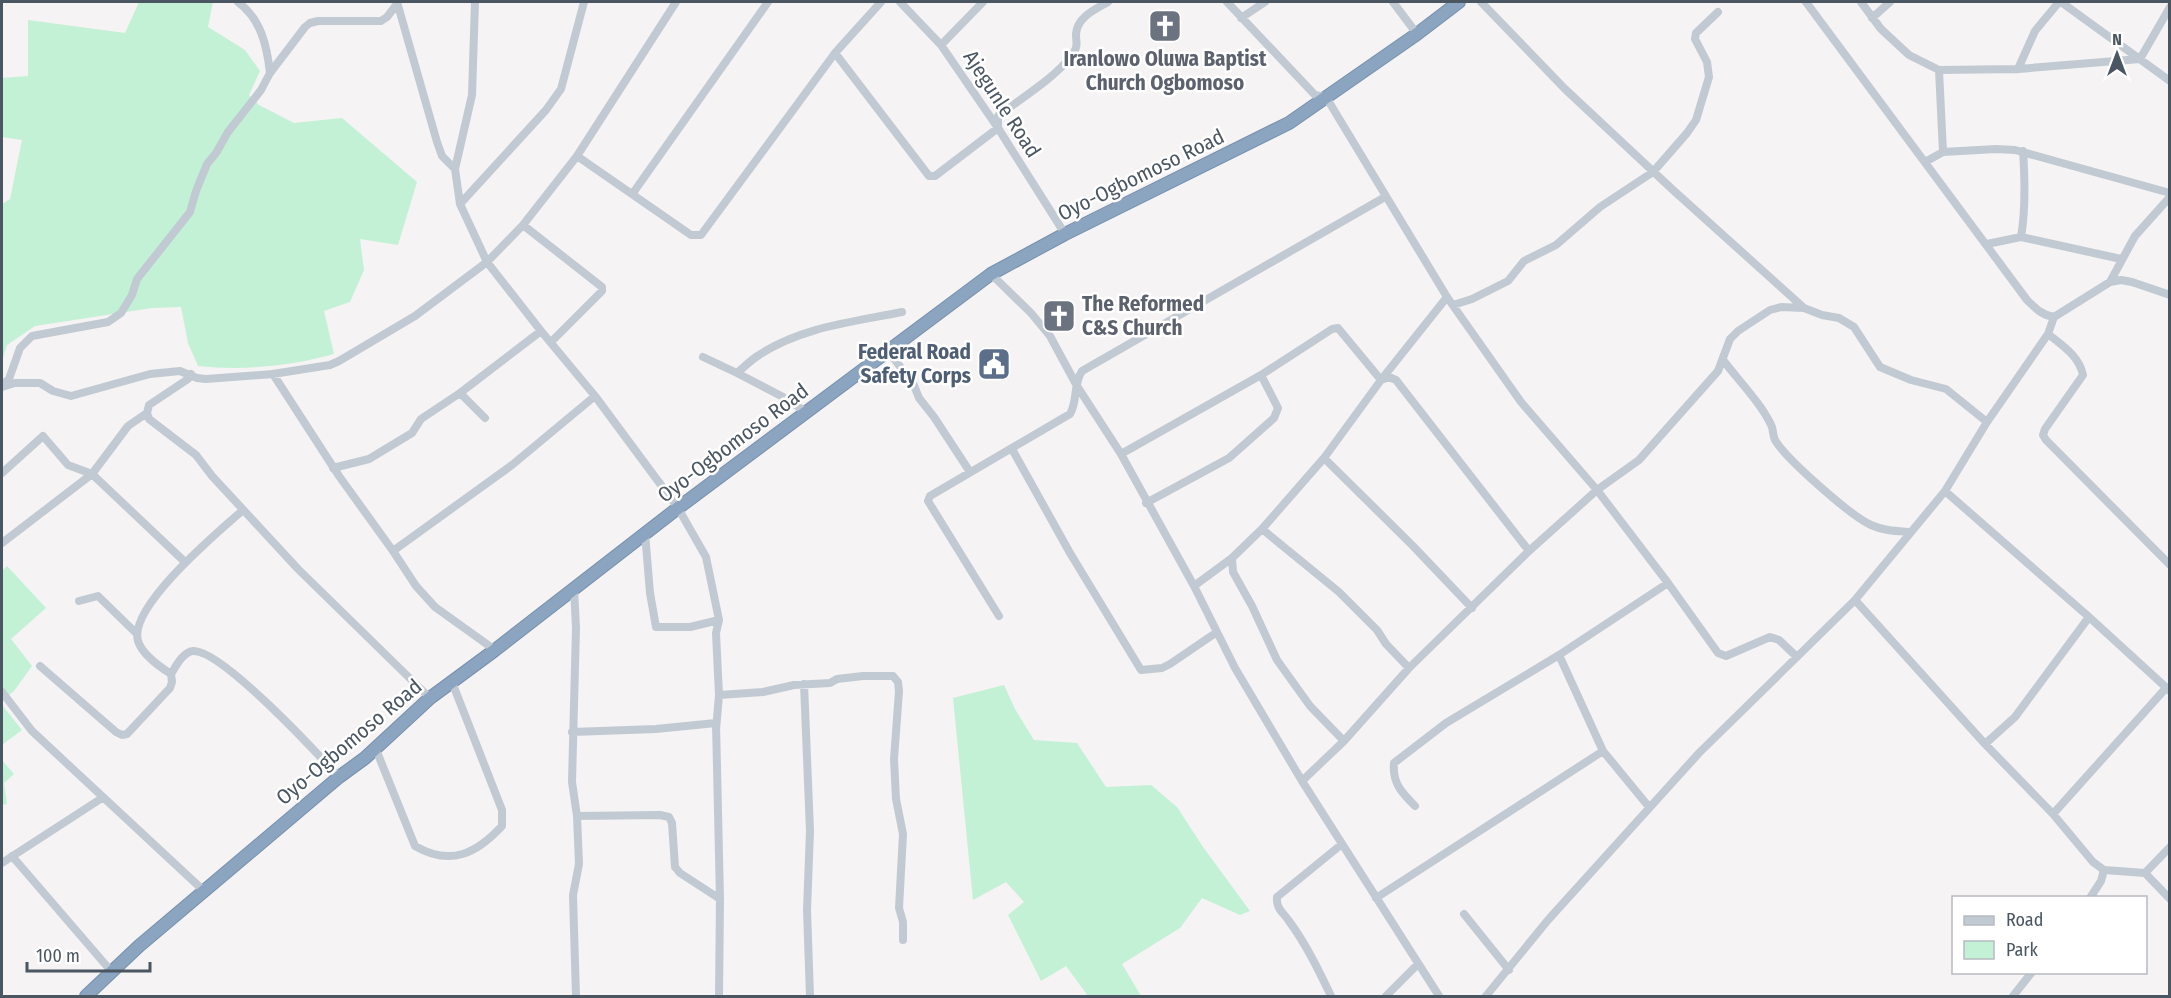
<svg xmlns="http://www.w3.org/2000/svg" width="2171" height="998" font-family="'Fira Sans Condensed',sans-serif">
	<style>
		.green { fill: #c3f1d5 }
		.lines { fill: none; stroke-linecap: round; stroke-linejoin: round }
		.highway-casing { stroke: #7690ad; stroke-width: 14 }
		.minor { stroke: #c1cad2; stroke-width: 8 }
		.highway { stroke: #8ba5c1; stroke-width: 12 }
		.labels { text-anchor: middle; stroke-width: 5; stroke-linejoin: round; paint-order: stroke }
		.worship-label { font-size: 21px; font-weight: bold; fill: #5b616d; stroke: #fff }
		.street-label { font-size: 21px; fill: #4a5661; stroke: #fff }
		.service-label { font-size: 21px; font-weight: bold; fill: #4e5e75; stroke: #fff; text-anchor: end }
	</style>
	<rect width="100%" height="100%" fill="#f5f3f3"/>
	<path class="green" d="M139,2h74l-5,25 37,23 15,21 -11,24 10,10 35,18 48,-5 75,64 -19,63 -38,-6 4,31 -14,32 -26,9 10,43c-43,12 -91,17 -136,12l-10,-23 -7,-36 -29,1 -117,18 -28,19 -5,16v-157l8,-5 12,-59 -20,-3v-59l26,-2v-56l97,13z
		M7,566l39,42 -35,31 21,27 -18,25 -12,10v-130z
		M1004,685l11,24 19,31 43,3 29,44 45,-2 26,22 26,40 47,64 -10,4 -38,-17 -22,30 -58,36 19,32h-53l-22,-30 -25,15 -33,-66 16,-13 -18,-20 -33,18 -20,-202z
		M2,705l20,25 -20,15z
		M2,760l12,14 -10,9 3,21 -5,1z"/>
	<g class="lines">
		<g class="highway-casing">
			<path id="highway" d="M86,996l53,-50 200,-169 26,-19 65,-60 65,-48 183,-142 313,-234 74,-40 224,-111 128,-89 42,-32"/>
		</g>
		<path class="minor" d="M238,2c23,17 29,44 32,71
			M397,2l40,140 5,14 13,13
			M475,2l-3,93 -17,74 5,35 27,58 54,69 54,65 83,112 28,49 13,63 -3,13 3,62 -3,35
			M900,2l41,43 57,83 67,106
			M1227,2l88,93 11,2 121,200 74,105 76,88 71,93 50,70 8,3 44,-19 9,3 18,17
			M1393,2l24,32
			M1481,2l84,87 108,101 131,118 18,7 17,3 15,9 26,40 31,13 35,9 41,33
			M1806,2l221,298c9,9 15,15 27,17l56,-35 11,-2 11,2 38,13
			M1861,2l20,27 28,26 30,15 79,-1 122,-10 30,-52
			M2061,2l109,79
			M1241,18l24,-16
			M1872,18l18,-16
			M941,45l42,-43
			M835,53l94,123h6l63,-48v-12c22,-17 58,-39 73,-60 8,-10 5,-12 5,-22 1,-17 20,-25 32,-32
			M2018,69l17,-38 24,-29
			M1939,70l4,82
			M577,156l114,79h10l134,-182 46,-51
			M1925,162l18,-10 53,-3 19,1 155,43
			M633,193l135,-191
			M460,204l86,-94 15,-21 23,-87
			M523,225l79,62v4l-51,51
			M2021,237c5,-29 4,-57 2,-86
			M1987,244l34,-7 100,22
			M991,274l40,39 19,23 27,50 44,68 73,132 41,82 67,113 137,215
			M2110,282l25,-46 35,-39
			M1453,305l19,-6 36,-18 16,-20 32,-16 44,-38 53,-35 34,-39 9,-13 13,-43 -2,-15 -12,-23 1,-6 22,-21
			M2048,334c15,12 31,22 35,41l-38,54 -2,6 3,5 124,125
			M888,351l25,32 6,15 15,19 36,55
			M703,357l34,16c7,-6 14,-13 22,-18 42,-28 94,-33 143,-43
			M1723,360c15,20 39,44 49,67 1,4 1,9 3,13 11,19 76,76 96,85 13,6 26,6 40,7
			M737,373l48,25 21,14
			M191,374l-3,5 -39,26 -2,8 2,6 47,36 16,21 86,93 132,129
			M273,374l66,102 54,75 23,35 19,21 60,43
			M2,385l7,-6 11,-31 12,-12 76,-14 13,-9 11,-18 5,-16 53,-67 6,-21 11,-27 9,-11 12,-21 33,-42 9,-17 35,-46 5,-4 8,-2h63l6,-4 10,-13
			M2,387l13,-4h25l13,8 18,5 79,-22 30,-3 17,7 9,1 67,-5 57,-9 9,-4 76,-45 72,-54 36,-37 54,-69 99,-154
			M460,393l25,25
			M1012,449l58,104 71,117 21,-2 8,-4 47,-32
			M1121,454l140,-79 71,-46 6,-1 43,52 8,-3 7,3 133,171
			M1324,458l89,88 59,62
			M333,468l36,-9 43,-26 9,-14 39,-26 81,-62
			M2,473l41,-37 25,29 24,9 93,88
			M1945,491l144,126 81,74
			M1146,503l83,-45 45,-40 4,-10 -17,-33
			M243,510c-25,22 -115,97 -105,131 4,13 22,26 33,33 5,-8 12,-22 22,-23 28,-2 124,102 146,126
			M1262,529l77,63 38,38 9,14 23,24
			M645,533l5,60 6,34h34l29,-7
			M2,543l90,-69 36,-48 19,-13
			M393,551l119,-86 83,-69
			M1232,558l1,14 19,34 25,54 33,46 34,35
			M1194,586l38,-28 30,-29 62,-71 57,-78 66,-83
			M574,588l2,40 -4,154 5,34 2,48 -6,31 3,101
			M1855,600l130,144 68,70 40,48 11,8 41,3 25,26
			M79,601l19,-5 39,38
			M999,616l-71,-115 2,-5 140,-82c8,-13 3,-30 12,-43l303,-174
			M1559,655l44,96 46,56
			M40,666l76,66 6,3 5,-1 43,-46 2,-6 -1,-8
			M804,684l6,147 -3,79 3,86
			M2,692l30,39 172,160
			M719,695l44,-3 31,-7 36,-2 7,-4 26,-3h30l5,6 1,9 -5,68 2,40 7,35 -4,74 4,14v18
			M572,732l84,-3 60,-6 4,176 -1,96
			M1985,744l30,-27 74,-100
			M375,747l40,99c36,21 62,7 87,-20v-16l-50,-128
			M1302,781l42,-40 65,-73 120,-117 68,-61 42,-30 79,-89 12,-32 8,-8 32,-21 11,-3 23,1
			M1415,806c-13,-13 -23,-23 -21,-43l52,-40 113,-68 109,-72
			M2053,814l113,-126
			M577,816l83,-1 9,2 3,6 3,44 5,6 40,26
			M12,856l99,115
			M2,863l100,-65
			M2145,873l25,-26
			M1376,898l227,-147
			M2090,898l11,-17 3,-11
			M1464,914l45,56
			M1331,996c-12,-25 -25,-52 -42,-75 -6,-9 -13,-12 -12,-24l65,-53
			M1386,996l32,-32
			M1486,996l62,-76 151,-167 156,-153 90,-109 42,-69 61,-88 6,-17
			M2013,996l19,-24"/>
		<use href="#highway" class="highway"/>
	</g>
	<defs>
		<g id="church-square" transform="scale(1.725)"><rect x="-9" y="-9" width="18" height="18" rx="4" fill="#6b7280" stroke="#fff"/><path d="M-1.2-6h2.4v3.5h3.3v2.4h-3.3V6h-2.4V-.1h-3.3v-2.4h3.3Z" fill="#fff"/></g>
		<g id="civic-square" transform="scale(1.725)"><rect x="-9" y="-9" width="18" height="18" rx="4" fill="#5c6f8a" stroke="#fff"/><path d="M-.6-6.5H3V-4.5H.6V-3L4-1V1h2V6H-6V1h2V-1L-.6-3ZM-1.2 2.5V6h2.4V2.5Z" fill="#fff"/></g>
	</defs>
	<g fill-rule="evenodd">
		<use href="#church-square" x="1165" y="26"/>
		<use href="#church-square" x="1059" y="316"/>
		<use href="#civic-square" x="994" y="364"/>
	</g>
	<g class="labels">
		<g class="worship-label">
			<text x="1165" y="66">Iranlowo Oluwa Baptist<tspan x="1165" dy="24">Church Ogbomoso</tspan></text>
			<text x="1082" y="311" text-anchor="start">The Reformed<tspan x="1082" dy="24">C&amp;S Church</tspan></text>
		</g>
		<g class="street-label">
			<text transform="translate(1002 104) rotate(57)" y="7">Ajegunle Road</text>
			<text transform="translate(1141 175) rotate(-26)" y="7">Oyo-Ogbomoso Road</text>
			<text transform="translate(733 443) rotate(-37)" y="7">Oyo-Ogbomoso Road</text>
			<text transform="translate(349 742) rotate(-40)" y="7">Oyo-Ogbomoso Road</text>
		</g>
		<g class="service-label">
			<text x="971" y="359">Federal Road<tspan x="971" dy="24">Safety Corps</tspan></text>
		</g>
	</g>
	<rect width="2171" height="998" fill="none" stroke="#4a5661" stroke-width="6"/>
	<rect x="1952" y="896" width="195" height="78" fill="#ffffff" stroke="#b7bbc0" stroke-width="1.5"/>
	<rect x="1964" y="916" width="30" height="9" fill="#c1cad2" stroke="#b7bbc0" stroke-width="1.5"/>
	<text x="2006" y="926" font-size="18" fill="#4a5661">Road</text>
	<rect x="1964" y="941" width="30" height="18" fill="#c3f1d5" stroke="#b7bbc0" stroke-width="1.5"/>
	<text x="2006" y="956" font-size="18" fill="#4a5661">Park</text>
	<g transform="translate(2117 54)" stroke="#ffffff" stroke-width="4.5" paint-order="stroke">
	<path d="M0-4.5L10 22L0 15L-10 22Z" fill="#4a5661"/>
	<text y="-9" font-size="16" font-weight="bold" text-anchor="middle" fill="#4a5661">N</text>
	</g>
	<path d="M27 962v9h123v-9" fill="none" stroke="#4a5661" stroke-width="3"/>
	<text x="36" y="962" font-size="18" fill="#4a5661" stroke="#ffffff" stroke-width="4.5" paint-order="stroke">100 m</text>
</svg>
